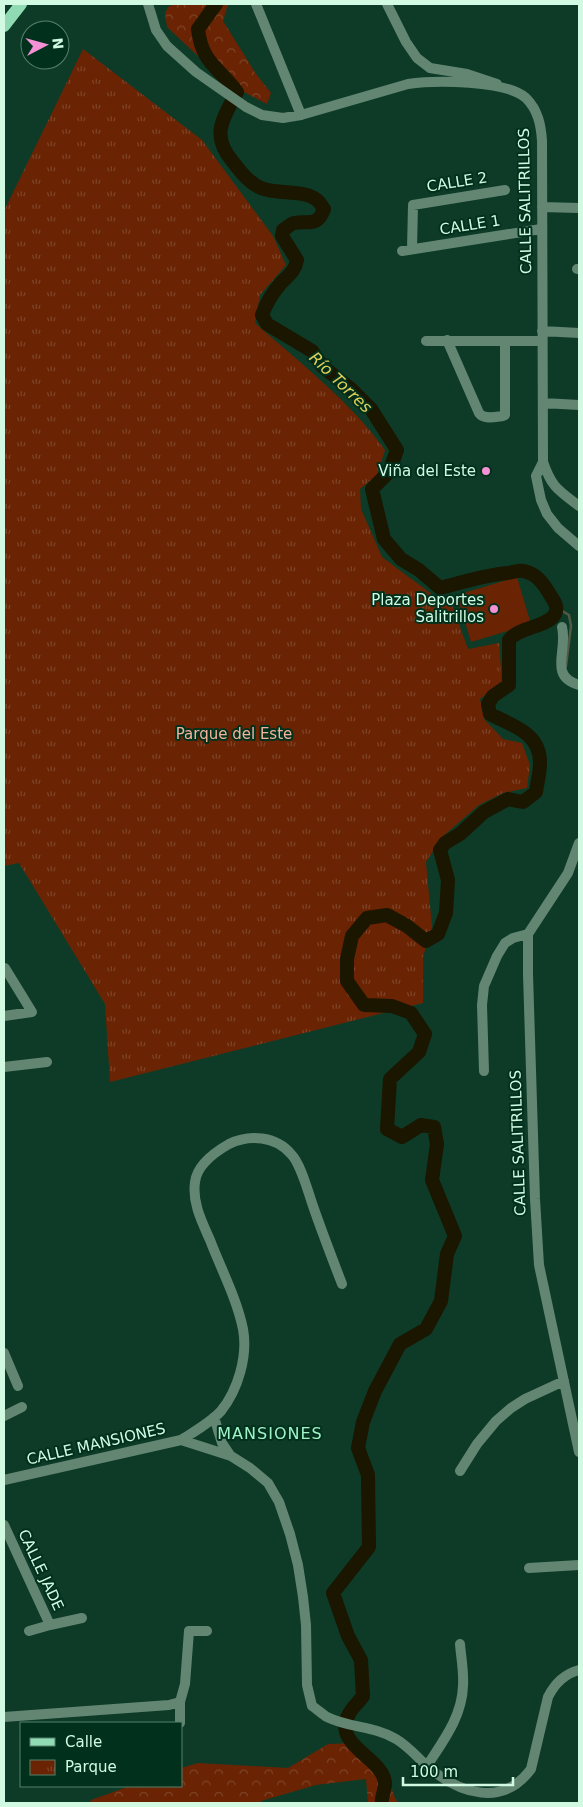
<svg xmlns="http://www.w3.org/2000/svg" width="583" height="1807" font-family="'DejaVu Sans',sans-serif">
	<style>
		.grass { fill: #6a2303 }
		.forest { fill: url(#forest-crowns) }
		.park { fill: url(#park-tufts) }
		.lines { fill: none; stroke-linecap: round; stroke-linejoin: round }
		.stream { stroke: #515a44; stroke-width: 2.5 }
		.river { stroke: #1a1600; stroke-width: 14 }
		.minor { stroke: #638673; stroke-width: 10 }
		.major { stroke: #90dbb3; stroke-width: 12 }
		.poi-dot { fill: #f491d4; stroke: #01311d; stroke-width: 2 }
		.labels { text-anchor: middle; stroke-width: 4; stroke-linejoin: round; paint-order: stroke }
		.street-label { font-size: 15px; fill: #d2fae3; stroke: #01311d }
		.poi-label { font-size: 15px; fill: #d2fae3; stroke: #01311d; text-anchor: end }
		.park-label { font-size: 15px; fill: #f4b39b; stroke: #01311d }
		.water-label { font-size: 16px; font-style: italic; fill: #e2cf58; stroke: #01311d }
		.neighbourhood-label { font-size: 16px; letter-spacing: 1px; fill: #a0f3c7; stroke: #01311d }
	</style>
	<defs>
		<pattern id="forest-crowns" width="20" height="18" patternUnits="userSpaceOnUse" patternTransform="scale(1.25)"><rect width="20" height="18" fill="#6a2303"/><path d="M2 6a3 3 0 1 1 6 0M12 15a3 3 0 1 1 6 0" fill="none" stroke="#7e4428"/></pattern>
		<pattern id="park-tufts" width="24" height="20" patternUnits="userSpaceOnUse" patternTransform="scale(1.25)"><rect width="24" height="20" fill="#6a2303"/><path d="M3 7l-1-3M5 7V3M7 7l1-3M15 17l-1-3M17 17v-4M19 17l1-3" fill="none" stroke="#7e4428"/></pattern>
	</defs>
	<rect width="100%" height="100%" fill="#0d3b27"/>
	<path class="grass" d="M517,577l14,47 -60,18 -14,-47z"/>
	<path class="forest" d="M174,4h54l-5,17 33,53 15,19 -4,11 -27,-14 -41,-33 -32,-30 -2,-14 3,-6z
		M357,1743l29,30 9,25 3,5h-30l-2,-24 -50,6 -55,16 -1,2h-170l1,-3 39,-14h51v-18l17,-5 90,5 40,-24z"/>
	<path class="park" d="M83,49l119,91 71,96 13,29 -26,30 -5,28c45,40 95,78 130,127l-8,25 -17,14 1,20 21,48 51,38 16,2 19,52 31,-6 3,39 -22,17 4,20 19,20 19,4 8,22 -3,23 -24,5 -24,12 -37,32 -16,25 6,65 -9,30v46l-313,79 -5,-78 -86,-141 -15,3v-655z"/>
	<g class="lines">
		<path class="stream" d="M557,608l12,7 2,11 -5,40"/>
		<path class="river" d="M216,4l-18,25c4,35 21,38 39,63 -14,27 -27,43 -4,70 8,10 16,21 28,26 17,7 43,1 56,12 3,2 5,7 7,9 -7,19 -16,11 -30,14 -4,1 -7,5 -11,7l-1,6 15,24c-2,11 -8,15 -16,23 -8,9 -15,21 -19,32l5,9 45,27 10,15 29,23 20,20 26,41 -8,22 -17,17 12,50 17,20 18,11 21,18c23,-6 45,-13 68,-15 5,-1 11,-3 15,-2 13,2 20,12 26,22 4,7 10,13 6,21 -8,14 -35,12 -46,26v45l-16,11 -5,8 2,10c23,12 51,19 50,50 0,9 -3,19 -4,28l-13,10 -15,-3 -24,13 -24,22 -15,9 -5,7 8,30 -2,33 -8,21 -12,7 -19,-15 -20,-11 -20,3 -15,18 -5,23v22l17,24 28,1 19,7 14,21 -6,18 -29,27 -3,50 15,8 19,-12 13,2 3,17 -5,36 23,56 -8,18 -6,47 -15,28 -26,15 -25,47 -12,31 -5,26 10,27 1,72 -36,46 15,43 13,24 2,36c-4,6 -11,12 -14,18 -18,32 36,44 36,70 0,7 -4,13 -3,19"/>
		<path class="minor" d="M148,4l8,26 11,16 29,26 50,35 16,8 21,3 18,-3 107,-31c26,-4 98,-4 118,14 12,12 15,27 16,43l1,321 -7,14 5,24 6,14 11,14 21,18
			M256,4l45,111
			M387,4l19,38 11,16 13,10 37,6 30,10
			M542,207l37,1
			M412,249l1,-44 92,-15
			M402,251l139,-22
			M577,269h2
			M542,331l37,2
			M447,340l32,73c5,7 16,4 24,3l2,-1v-74
			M426,341h116
			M543,403l36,2
			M543,462c9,26 15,28 36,44
			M562,627c6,24 -14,49 17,58
			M579,843l-11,30 -40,61v40l7,225 4,66 40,187
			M4,1016l28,-4 -27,-44
			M4,1067l43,-5
			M484,1071l-2,-66 2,-19 13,-30 8,-13 8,-5 15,-4
			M4,1353l14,33
			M4,1416l18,-9
			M214,1417l8,26 8,12
			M181,1440c14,-9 29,-17 40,-29 17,-21 27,-55 22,-82 -6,-30 -22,-60 -33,-89 -8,-18 -18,-37 -15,-58 2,-17 20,-30 34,-38 20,-10 47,-8 62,10 10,10 17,38 22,52 9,26 19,52 29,78
			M460,1471l17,-27 19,-23 15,-13 14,-9 39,-18
			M4,1480l177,-40 50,16 19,12 18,15 11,19 11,32 8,31 5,32 3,28 1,60 5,21c5,3 10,8 15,11 22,11 48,9 69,22 12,7 21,18 31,27 34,29 76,41 104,3l17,-72c7,-14 16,-23 31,-27
			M4,1525l46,100 32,-7
			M529,1568l50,-3
			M29,1631l21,-6
			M180,1702v21
			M4,1717l165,-12 11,-3 5,-18 4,-53h18
			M427,1766c16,-25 35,-49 36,-80 1,-14 -2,-29 -3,-42"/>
		<path class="major" d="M4,26l17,-22"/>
	</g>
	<g class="poi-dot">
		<circle cx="486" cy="471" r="5"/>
		<circle cx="494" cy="609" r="5"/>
	</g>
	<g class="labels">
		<g class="street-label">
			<text transform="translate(457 182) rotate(-9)" y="5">CALLE 2</text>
			<text transform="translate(525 201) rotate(-91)" y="5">CALLE SALITRILLOS</text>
			<text transform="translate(470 225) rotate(-9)" y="5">CALLE 1</text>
			<text transform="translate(518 1143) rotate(-92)" y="5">CALLE SALITRILLOS</text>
			<text transform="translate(96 1444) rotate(-13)" y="5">CALLE MANSIONES</text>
			<text transform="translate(41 1570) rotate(65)" y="5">CALLE JADE</text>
		</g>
		<g class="poi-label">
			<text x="476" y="476">Viña del Este</text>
			<text x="484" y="605">Plaza Deportes<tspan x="484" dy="17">Salitrillos</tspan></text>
		</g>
		<g class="park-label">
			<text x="234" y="739">Parque del Este</text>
		</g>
		<g class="water-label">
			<text transform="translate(341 382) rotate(44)" y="6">Río Torres</text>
		</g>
		<g class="neighbourhood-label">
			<text x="270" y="1439">MANSIONES</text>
		</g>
	</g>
	<rect width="583" height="1807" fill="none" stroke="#d2fae3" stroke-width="10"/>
	<rect x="20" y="1722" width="162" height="65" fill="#01311d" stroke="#55816c"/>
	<rect x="30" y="1738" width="25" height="8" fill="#90dbb3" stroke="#55816c"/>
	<text x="65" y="1747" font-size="15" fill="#d2fae3">Calle</text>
	<rect x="30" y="1760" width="25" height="15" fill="url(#park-tufts)" stroke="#55816c"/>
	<text x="65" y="1772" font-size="15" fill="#d2fae3">Parque</text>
	<g transform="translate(45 45) rotate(84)"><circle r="24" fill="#01311d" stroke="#55816c"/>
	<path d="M0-4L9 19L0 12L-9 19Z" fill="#f491d4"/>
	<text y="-8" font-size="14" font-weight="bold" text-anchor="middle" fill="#d2fae3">N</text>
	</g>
	<path d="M403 1777v8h110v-8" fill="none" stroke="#d2fae3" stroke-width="2.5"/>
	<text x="410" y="1777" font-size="15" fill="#d2fae3" stroke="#01311d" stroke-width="4" paint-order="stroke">100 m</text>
</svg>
